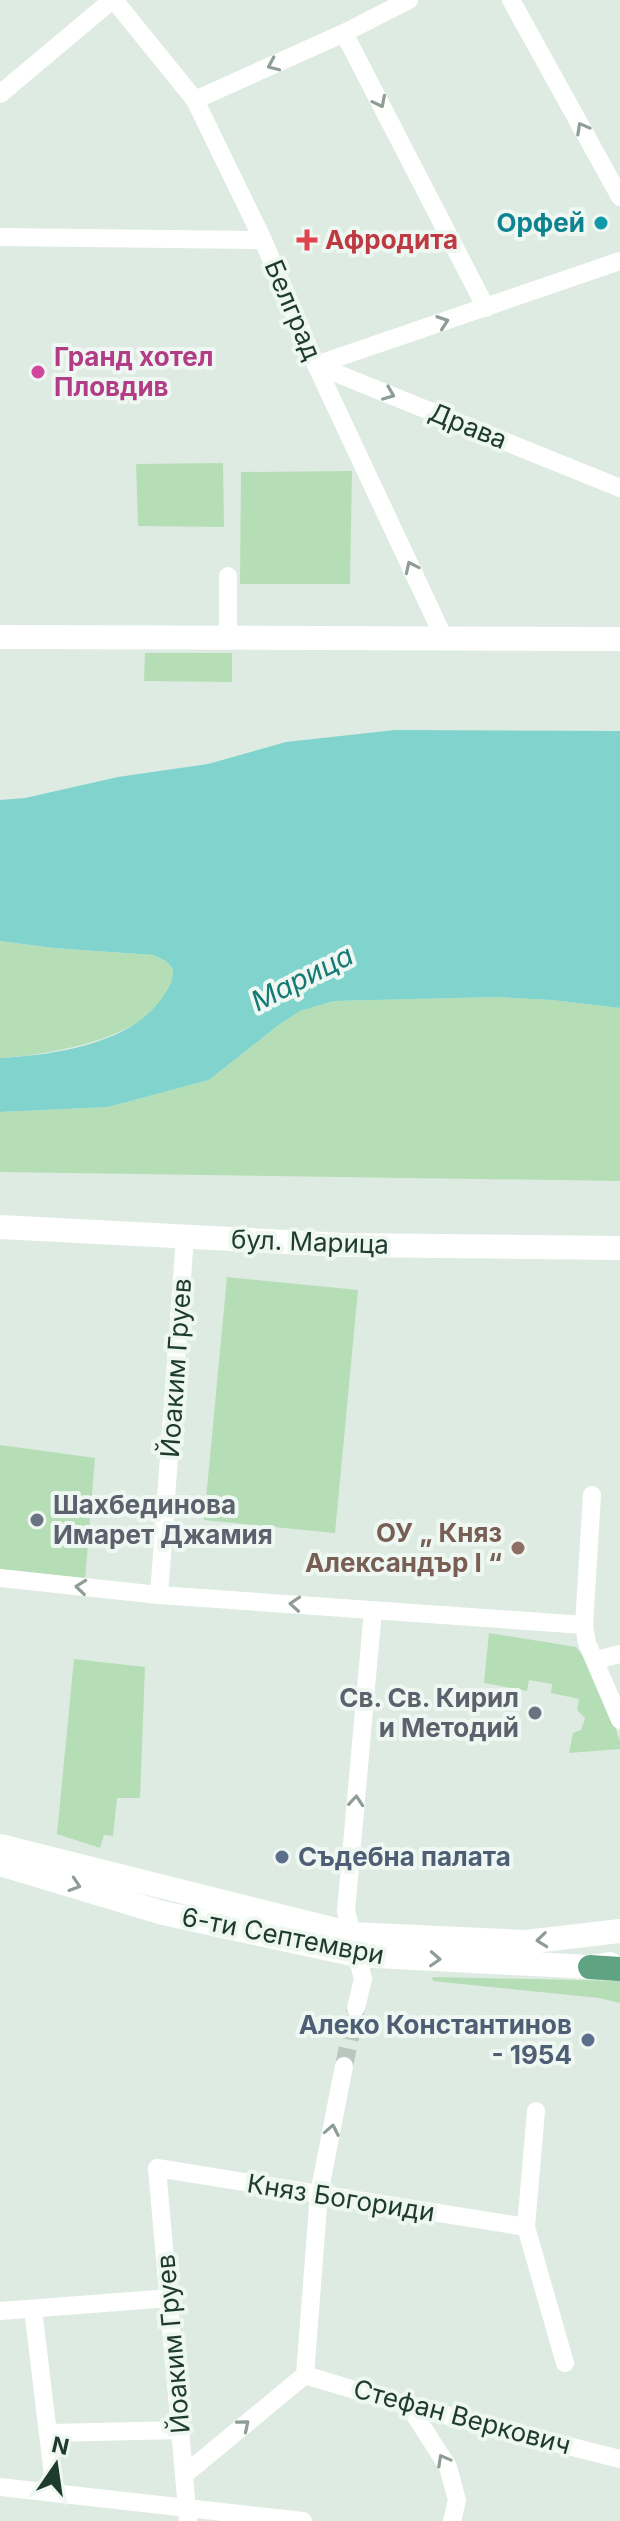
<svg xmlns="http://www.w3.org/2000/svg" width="620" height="2521" font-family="Inter,sans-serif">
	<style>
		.green { fill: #b5deb6 }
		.water { fill: #81d4ce }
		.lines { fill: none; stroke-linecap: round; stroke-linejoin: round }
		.street-tunnel { stroke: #b8c8be; stroke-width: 18; stroke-dasharray: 18 9; stroke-linecap: butt }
		.street { stroke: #fff; stroke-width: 18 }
		.secondary { stroke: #fff; stroke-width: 24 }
		.primary { stroke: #5fa382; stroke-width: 24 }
		.oneway { stroke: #8e9d96 }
		.culture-dot { fill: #0f9aa8; stroke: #eef7f1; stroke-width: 3 }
		.health-dot { fill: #e0444e; stroke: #eef7f1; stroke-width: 3 }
		.hotel-dot { fill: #d1479c; stroke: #eef7f1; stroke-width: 3 }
		.worship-dot { fill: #6b7280; stroke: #eef7f1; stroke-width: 3 }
		.education-dot { fill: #8d6e63; stroke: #eef7f1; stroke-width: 3 }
		.service-dot { fill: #5c6f8a; stroke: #eef7f1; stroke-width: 3 }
		.labels { text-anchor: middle; stroke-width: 8; stroke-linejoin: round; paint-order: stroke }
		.culture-label { font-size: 26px; font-weight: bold; fill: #0d838f; stroke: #eef7f1; text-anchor: end }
		.health-label { font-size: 26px; font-weight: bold; fill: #be3a42; stroke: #eef7f1; text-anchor: start }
		.street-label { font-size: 26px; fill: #1e3b2d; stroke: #eef7f1 }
		.hotel-label { font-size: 26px; font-weight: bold; fill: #b23c85; stroke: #eef7f1; text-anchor: start }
		.worship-label { font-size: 26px; font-weight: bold; fill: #5b616d; stroke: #eef7f1; text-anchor: start }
		.education-label { font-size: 26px; font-weight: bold; fill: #785e54; stroke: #eef7f1; text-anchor: end }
		.service-label { font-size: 26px; font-weight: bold; fill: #4e5e75; stroke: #eef7f1; text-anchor: start }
		.water-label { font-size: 28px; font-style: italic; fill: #157a74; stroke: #eef7f1 }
	</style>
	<rect width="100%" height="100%" fill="#deebe2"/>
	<path class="green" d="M223,463l1,64 -86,-1 -2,-62z
		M352,471l-2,113h-110l1,-112z
		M145,653h87v29l-88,-1z
		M0,941l53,7 100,7 13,6 7,8c0,67 -123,86 -173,89z
		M496,997l56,3 68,8v173l-620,-9v-60l108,-5 101,-27 71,-56 20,-13 34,-10z
		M227,1277l131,13 -23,243 -131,-13z
		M0,1445l95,13 -10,122 -85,-10z
		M489,1633l87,14 19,24 25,70v8l-51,4 4,-20 8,-3 4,-12 -8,-8 2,-11 -28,-6 1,-9 -23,-4 -2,11 -43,-8z
		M74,1659l71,8 -5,131h-23l-4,38 -9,-1 -4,13 -43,-14z
		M432,1977l188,4v22l-21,-5 -166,-17z"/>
	<path class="water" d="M395,730l225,1v277l-68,-8 -56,-3 -162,4 -34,10 -20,13 -71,56 -101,27 -108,5v-54c52,-3 126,-13 159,-56 9,-12 14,-19 14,-33l-7,-8 -13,-6 -100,-7 -53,-7v-141l25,-2 93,-21 90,-13 78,-22z"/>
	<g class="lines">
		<path class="street-tunnel" d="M344,2066l12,-58"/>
		<path class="street" d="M114,0l81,100 68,140 53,125 128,273
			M511,0l109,197
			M344,33l142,275
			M0,94l112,-94
			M195,100l149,-67 65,-33
			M0,237l263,3
			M316,365l304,123
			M316,365l304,-104
			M228,576v60
			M592,1495l-8,130 3,18 33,77
			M0,1578l159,17 425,30
			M159,1595l26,-358
			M596,1660l24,-6
			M352,1934l-6,-23 27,-301
			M356,2008l7,-29 -6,-24
			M536,2111l-10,116 39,136
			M33,2309l22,183
			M0,2311l170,-13
			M305,2375l104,31 211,53
			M409,2406l39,61 9,33 -5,21
			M49,2433l132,-3
			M184,2475l121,-100 14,-181 25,-128
			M0,2487l303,34
			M188,2521l-31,-353 369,59"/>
		<path class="secondary" d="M0,637l620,2
			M0,1227l345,18 275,3
			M0,1846l352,88 174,8 94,-11
			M0,1864l163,49 194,42 233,12 20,-3"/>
		<path class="primary" d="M590,1967l30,2"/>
	</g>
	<defs><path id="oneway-chevron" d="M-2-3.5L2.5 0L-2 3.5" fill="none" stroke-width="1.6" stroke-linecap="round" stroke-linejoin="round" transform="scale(2)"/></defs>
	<g class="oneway">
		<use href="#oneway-chevron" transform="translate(273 65) rotate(156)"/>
		<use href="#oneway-chevron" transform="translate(380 102) rotate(63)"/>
		<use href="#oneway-chevron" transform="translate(582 128) rotate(-119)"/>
		<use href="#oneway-chevron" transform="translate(443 322) rotate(-19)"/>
		<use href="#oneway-chevron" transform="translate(389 394) rotate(22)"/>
		<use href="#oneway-chevron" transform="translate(411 567) rotate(-115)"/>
		<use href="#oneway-chevron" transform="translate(81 1587) rotate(-174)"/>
		<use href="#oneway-chevron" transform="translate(295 1604) rotate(-176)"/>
		<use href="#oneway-chevron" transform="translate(356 1801) rotate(-85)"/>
		<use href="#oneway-chevron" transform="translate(75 1885) rotate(18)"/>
		<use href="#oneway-chevron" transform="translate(542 1940) rotate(174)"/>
		<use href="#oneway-chevron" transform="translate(435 1959) rotate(3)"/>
		<use href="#oneway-chevron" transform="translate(332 2130) rotate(-79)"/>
		<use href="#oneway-chevron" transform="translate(244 2425) rotate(-40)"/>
		<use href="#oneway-chevron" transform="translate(443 2460) rotate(-119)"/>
	</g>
	<circle class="culture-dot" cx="601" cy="223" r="8"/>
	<path class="health-dot" d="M303 228h8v8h8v8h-8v8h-8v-8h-8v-8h8z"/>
	<circle class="hotel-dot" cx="38" cy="372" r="8"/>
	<g class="worship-dot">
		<circle cx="37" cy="1520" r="8"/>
		<circle cx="535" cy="1713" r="8"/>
	</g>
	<circle class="education-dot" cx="518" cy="1548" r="8"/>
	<g class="service-dot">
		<circle cx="282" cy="1857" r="8"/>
		<circle cx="588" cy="2040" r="8"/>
	</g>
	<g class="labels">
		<g class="culture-label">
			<text x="585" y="232">Орфей</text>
		</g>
		<g class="health-label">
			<text x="325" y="249">Афродита</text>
		</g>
		<g class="street-label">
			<text transform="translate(293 310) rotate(67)" y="9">Белград</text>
			<text transform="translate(468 426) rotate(22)" y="9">Драва</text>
			<text transform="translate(310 1242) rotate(2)" y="9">бул. Марица</text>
			<text transform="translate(176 1368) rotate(-86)" y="9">Йоаким Груев</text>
			<text transform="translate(283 1936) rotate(11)" y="9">6-ти Септември</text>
			<text transform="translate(341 2198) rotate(9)" y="9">Княз Богориди</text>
			<text transform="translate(173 2344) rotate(-95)" y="9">Йоаким Груев</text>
			<text transform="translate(462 2417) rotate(15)" y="9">Стефан Веркович</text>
		</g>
		<g class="hotel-label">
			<text x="54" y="366">Гранд хотел<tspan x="54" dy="30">Пловдив</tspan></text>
		</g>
		<g class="worship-label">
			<text x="53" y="1514">Шахбединова<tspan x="53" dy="30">Имарет Джамия</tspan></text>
			<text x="519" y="1707" text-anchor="end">Св. Св. Кирил<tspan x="519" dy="30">и Методий</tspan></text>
		</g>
		<g class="education-label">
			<text x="502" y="1542">ОУ „ Княз<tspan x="502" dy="30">Александър I “</tspan></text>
		</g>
		<g class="service-label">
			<text x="298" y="1866">Съдебна палата</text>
			<text x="572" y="2034" text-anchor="end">Алеко Константинов<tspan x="572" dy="30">- 1954</tspan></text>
		</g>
		<g class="water-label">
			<text transform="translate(302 978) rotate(-27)" y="10">Марица</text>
		</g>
	</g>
	<g transform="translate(56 2465) rotate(13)" stroke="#eef7f1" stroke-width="6" paint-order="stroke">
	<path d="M0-6L14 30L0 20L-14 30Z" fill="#1e3b2d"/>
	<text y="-12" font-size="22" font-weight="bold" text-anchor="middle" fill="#1e3b2d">N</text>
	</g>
</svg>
